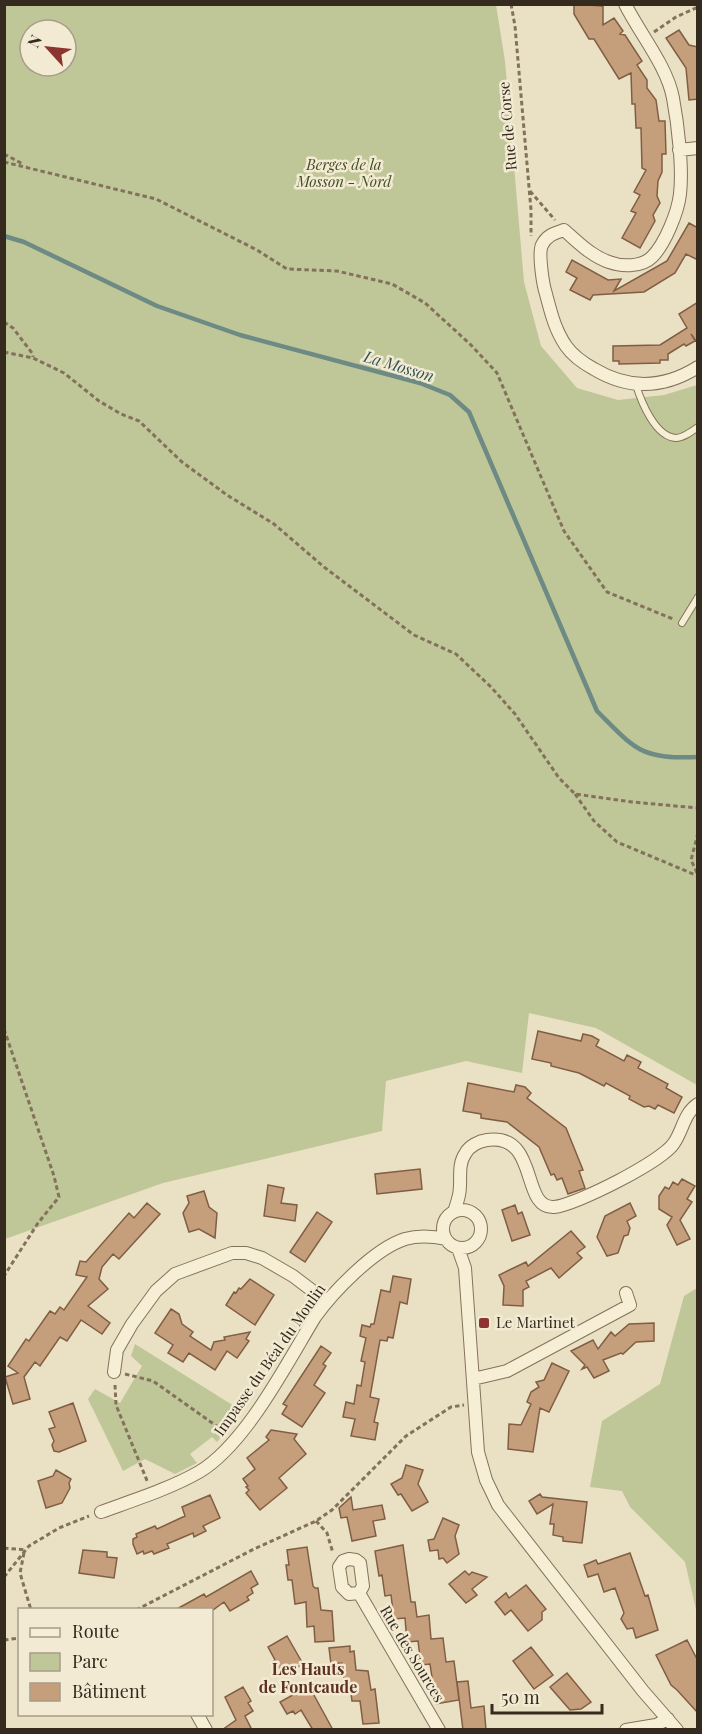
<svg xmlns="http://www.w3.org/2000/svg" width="702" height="1734" font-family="'Playfair Display',serif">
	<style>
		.green { fill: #bfc798; fill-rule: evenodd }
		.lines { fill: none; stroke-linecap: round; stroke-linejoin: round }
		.stream { stroke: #6d8a84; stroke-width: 4.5 }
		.building { fill: #c59e7c; stroke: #805e43; stroke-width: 1.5 }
		.service-casing { stroke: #83725b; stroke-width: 8 }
		.minor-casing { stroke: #83725b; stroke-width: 14 }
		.path { stroke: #83725b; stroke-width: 3; stroke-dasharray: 4.5 3; stroke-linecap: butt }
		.service { stroke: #f6eed5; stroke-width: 6 }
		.minor { stroke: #f6eed5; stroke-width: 12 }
		.poi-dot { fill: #8c3430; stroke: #f2ead2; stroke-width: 2 }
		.labels { text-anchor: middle; stroke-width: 5; stroke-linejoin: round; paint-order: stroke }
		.street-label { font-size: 15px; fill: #342a1e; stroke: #f2ead2 }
		.park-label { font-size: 15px; font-style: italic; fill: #424e26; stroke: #f2ead2 }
		.poi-label { font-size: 15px; fill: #342a1e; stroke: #f2ead2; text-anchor: start }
		.water-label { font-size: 16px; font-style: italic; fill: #2f5252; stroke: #f2ead2 }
		.neighbourhood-label { font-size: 16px; font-weight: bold; fill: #5d3121; stroke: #f2ead2 }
	</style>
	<rect width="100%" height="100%" fill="#eae0c3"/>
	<path class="green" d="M4,5h492l9,56 19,221 17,64 36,42 41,12 46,-5 33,-10v700l-101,-57 -67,-15 -7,60 -56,-12 -80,20 -4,50 -219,52 -158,56zM30,30h36v36h-36z
		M697,1288v326l-12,-52 -55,-55 -8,-16 -32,-4 12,-66 58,-37 24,-88z
		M135,1344l107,67 -25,31 -5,-5 -22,17 7,9 -22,11 -30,-15 -22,12 -35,-72 7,-10 25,14 22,-37 -11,-10z"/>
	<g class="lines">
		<path class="stream" d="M4,236l20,6 133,64 83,29 180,48 30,12 19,17 128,299c39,39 43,48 101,46"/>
	</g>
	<path class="building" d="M574,4l29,2v19l11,-7 9,13 -3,3 5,1 17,26 -5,4 10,15v8l9,12 3,21h6l1,33h-4v18l-4,9 -1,15 3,7 -7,12 2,6 -15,27 -18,-10 14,-25 -5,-2 9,-16 -6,-3 12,-22 -4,-2 -1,-40h-5l-1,-24h-3l-1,-31 -12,6 -25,-40h-5l-15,-25z
		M679,30l10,15 9,2v52l-9,1 -3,-32 -20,-30z
		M689,223l9,5v32l-12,-6 -11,19 -31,19 -51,3 -3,5 -20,-10 7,-12 -11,-6 6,-12 36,20 13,-1 -7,12 53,-30z
		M698,302v42l-7,-10 4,7 -9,5 -2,-2 -16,10v6h-8v3l-41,1v-3h-6v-15l47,-1 27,-17 -8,-14z
		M538,1031l43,10 2,-7 9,2 7,4 -3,6 28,15 3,-6 14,7 -3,6 30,16 -2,4 16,9 -8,16 -16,-8 -3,4 -6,-3 -5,1 -15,-8 1,-3 -24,-13 -2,3 -25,-13 -28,-7v-3l-19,-4z
		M468,1083l46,9 2,-7 9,2 6,6 -4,5 39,30 17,42 -4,1 6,17 -17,6 -6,-16 -5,2 -3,-6 -3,1 -12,-28 -32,-25 -26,-4v-4l-18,-3z
		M420,1169l2,20 -45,5 -2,-20z
		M682,1179l13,7 -8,13 5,3 -12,18 10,19 -13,6 -10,-20 5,-8 -13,-8v-13l6,-9 4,2 4,-7 5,3z
		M268,1185l16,3 -3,15 16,2 -2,16 -31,-5z
		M204,1191l5,16 8,6 -2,25 -16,-9 -10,3 -6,-19 6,-10 -2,-7z
		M147,1203l13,11 -41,45 -6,-5 -11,13 -3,12 9,10 -20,17 22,17 -8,11 -21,-14 -14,21 -7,-4 -20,29 -5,-4 -11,15 6,22 -17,5 -8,-27 13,-4 -10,-7 18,-27 3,2 21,-30 5,3 5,-7 4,3 23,-33 -11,-2 4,-14 6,1 43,-49 5,5z
		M630,1203l6,13 -9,5 3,7 -2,7 -4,1 -6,17 -11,3 -10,-19 8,-21z
		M515,1205l3,9 4,-2 8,23 -18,6 -10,-31z
		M317,1212l15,10 -27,40 -15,-10z
		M571,1231l14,16 -8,6 5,5 -23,20 -8,-10 -25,13 3,6 -6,3v16l-20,-1 1,-19 -5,-11 27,-13 2,4z
		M393,1276l18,3 -4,25 -7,-2 -7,36 -5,-1 -1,4 -7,-1 -10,57 9,2 -5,23 4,1 -3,17 -24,-4 4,-17 -12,-2 3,-15 8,2 3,-19 4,1 4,-24 -4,-1 5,-23 -6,-2 2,-11 8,2 1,-3h3l7,-34 9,2z
		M250,1279l24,16 -19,30 -29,-20 8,-13 2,1 3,-5 2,1z
		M171,1309l8,5 3,10 11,8 -3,4 21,14 3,-8 11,-2 -1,-3 26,-5 -4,7 3,2 -12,17 -10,-7 -12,19 -26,-17 -6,9 -15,-9 5,-8 -18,-12z
		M654,1323v18l-18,1 -13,12 -2,-1 -18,7 6,11 -15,7 -7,-11 -5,2 3,-4 -14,-14 22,-11 5,9 13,-17 4,4 14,-12z
		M321,1346l10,7 -8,11 3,2 -12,19 11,8 -23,34 -20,-13 5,-8 -4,-2z
		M552,1363l17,8 -20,41 -9,-4 -7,44 -25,-3 1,-25 12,1 10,-21 -4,-2 4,-10 8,-5 -3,-5 8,-2z
		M73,1403l13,38 -27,11 -5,-1 -2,-6 2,-4 -5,-12 6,-2 -6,-15z
		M271,1430l26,4 -3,5 12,15 -27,24 8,10 -27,22 -14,-17 3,-3 -3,-3 2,-1 -5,-7 12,-10 -8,-11 22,-18 -3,-3z
		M406,1465l17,5 -5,14 10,18 -16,9 -11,-17 -3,1 -7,-11 11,-6z
		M56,1470l15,9 -2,4 1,5 -8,15 -16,5 -8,-27 15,-5z
		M540,1494l2,3 45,5 -5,41 -19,-2v-4l-10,-2 1,-11h-4l3,-20 -16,10 -8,-13z
		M210,1495l10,23 -17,8 3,5 -12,6 -1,-4 -26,11 2,4 -15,6 -2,-3 -8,3 -1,-3 -6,3 -4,-10v-5l4,-2 -1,-3 19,-8 2,3 28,-13 -3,-9z
		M351,1497l2,13 29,-5 3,14 -12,2 3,15 -24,5 -5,-24 -6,1 -2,-10z
		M443,1518l16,7 -4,11 4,18 -12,9 -4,-5 -4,1 -1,-9 -8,1 -2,-11 6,-1z
		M403,1545l8,57h4l2,15 12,-2 2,24 12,-1 3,24 8,-1 5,39 -23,4 -6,-40 -9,1 -3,-24 -11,1 -2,-24 -11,1 -3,-24 -6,1 -3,-21 -3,1 -4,-25z
		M307,1547l6,39 2,2h3l3,22 11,1 2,30 -19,1 -1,-16 -7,1 -1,-25 -11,2 -3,-24h-4l-2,-15h3l-2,-15z
		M83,1550l24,2v5l10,1 -3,20 -35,-5z
		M630,1553l15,43 3,-1 10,35 -22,8 -3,-10 -6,1 -6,-10 3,-6 -9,-25 -11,4 -6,-18 -10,3 -4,-12 12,-5 2,4z
		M251,1571l7,13 -7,4 2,5 -6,4 2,3 -19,11 -6,-9 -11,8h-38l29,-16 2,3z
		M465,1571l4,4 3,-3 15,5 -15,12 5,6 -11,8 -17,-19z
		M526,1585l20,24 -4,3v8l-14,11 -17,-21 -6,5 -10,-13 11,-9 3,5z
		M287,1636l16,28 -22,12 -9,-14 3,-2 -7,-13z
		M687,1640l11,21v52l-21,-23 -6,-5 -15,-30z
		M350,1646v6l4,-1 2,19 12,1 3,19 4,-1 4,34 -16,1 -3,-23h-8l-2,-14h-5l-3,-24 -11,1 -2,-16z
		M531,1647l22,28 -19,14 -21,-28z
		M567,1673l24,29 -10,7 -11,1 -20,-23z
		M468,1681l3,27 13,-2 2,24h-23l-6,-48z
		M309,1686l24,44h-20l-12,-20 -6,4 -2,-3 -6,3 -7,-12z
		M243,1687l8,14 -3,2 5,8 -8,5 7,14h-30l14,-10 -11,-23z"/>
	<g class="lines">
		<g class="service-casing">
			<path id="service" d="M636,385c5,16 19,52 40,53 7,0 15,-6 22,-11
				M682,623l16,-26"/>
		</g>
		<g class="minor-casing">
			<path id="minor" d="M625,4c15,30 42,62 48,94 5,27 10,70 7,96 -2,18 -15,50 -28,63 -10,10 -30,10 -43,5 -18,-6 -31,-20 -45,-32 -9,3 -17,5 -22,15 -4,8 1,40 4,49 5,19 9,36 20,52 7,10 17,17 28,23 35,21 69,20 104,-2
				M679,150l19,-2
				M443 1229a19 19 0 1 1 38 0a19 19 0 1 1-38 0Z
				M454,1212c2,-6 4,-12 5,-17 3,-14 -2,-29 6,-41 4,-8 14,-13 22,-14 53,-7 33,69 67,67 22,-2 109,-46 120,-64 9,-13 10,-30 24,-39
				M458,1248l7,20 13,184 8,28 12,25 145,186 34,39
				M114,1372l3,-22 15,-26 24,-33 19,-17 57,-21h14l16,5 31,18 33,25
				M473,1379l34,-8 123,-66 -4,-12
				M101,1512c33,-12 68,-23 98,-40 47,-28 88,-109 116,-155 18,-25 59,-68 90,-78 14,-4 27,-3 41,0
				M349,1559l7,1 4,3 3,23 -4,7 -10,1 -7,-7 -3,-20 4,-6z
				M359,1593l80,137
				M197,1714l9,16
				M626,1730l30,-5 12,-6"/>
		</g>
		<path class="path" d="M511,4l4,22 16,184v26
			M654,32l22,-15 22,-10
			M4,154l19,10
			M4,162l152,37 101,51 30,19 50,2 55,13 33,19 45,41 27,29 67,158 43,61 66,27
			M530,191l25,29
			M4,322l9,6 19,25 1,4
			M4,352l29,6 31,15 35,28 22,13 18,7 43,41 45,33 47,29 50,43 90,68 42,19 35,33 24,27 44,64 16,16 57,8 66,6
			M575,794l19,27 23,21 81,34
			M698,833l-7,27 7,15
			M4,1029l50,147 5,21 -21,26 -34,53
			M125,1374l28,7 72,51
			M115,1385l1,20 32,78
			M316,1521l11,12 6,20
			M4,1548l22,2
			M24,1553l-4,20 11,37
			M4,1577l25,-31 30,-18 30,-12
			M136,1610l118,-61 62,-28 16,-11 74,-74 45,-29 13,-2
			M4,1640l16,-2"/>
		<use href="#service" class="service"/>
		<use href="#minor" class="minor"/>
	</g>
	<rect class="poi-dot" x="478" y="1317" width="12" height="12" rx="3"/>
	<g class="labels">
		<g class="street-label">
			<text transform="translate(508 126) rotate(-95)" y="5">Rue de Corse</text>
			<text transform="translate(270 1360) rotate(-55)" y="5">Impasse du Béal du Moulin</text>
			<text transform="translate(412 1654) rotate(59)" y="5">Rue des Sources</text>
		</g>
		<g class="park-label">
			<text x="344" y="170">Berges de la<tspan x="344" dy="17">Mosson - Nord</tspan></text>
		</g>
		<g class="poi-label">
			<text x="496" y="1328">Le Martinet</text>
		</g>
		<g class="water-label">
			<text transform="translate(399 366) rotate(17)" y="6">La Mosson</text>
		</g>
		<g class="neighbourhood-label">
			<text x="308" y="1675">Les Hauts<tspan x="308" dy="18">de Fontcaude</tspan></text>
		</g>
	</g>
	<rect width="702" height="1734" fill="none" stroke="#342a1e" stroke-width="12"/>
	<rect x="18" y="1608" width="195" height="108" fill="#f2ead2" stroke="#a69d8a" stroke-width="1.5"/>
	<rect x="30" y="1628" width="30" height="9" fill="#f6eed5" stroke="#a69d8a" stroke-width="1.5"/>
	<text x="72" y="1638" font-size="18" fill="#342a1e">Route</text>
	<rect x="30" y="1653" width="30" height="18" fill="#bfc798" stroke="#a69d8a" stroke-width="1.5"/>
	<text x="72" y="1668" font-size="18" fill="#342a1e">Parc</text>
	<rect x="30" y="1683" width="30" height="18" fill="#c59e7c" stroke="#a69d8a" stroke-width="1.5"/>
	<text x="72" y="1698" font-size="18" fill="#342a1e">Bâtiment</text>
	<g transform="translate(48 48) rotate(297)"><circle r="28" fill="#f2ead2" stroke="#a69d8a" stroke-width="1.5"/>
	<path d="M0-4.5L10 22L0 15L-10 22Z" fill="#8c3430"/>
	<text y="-9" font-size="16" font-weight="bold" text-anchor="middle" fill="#342a1e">N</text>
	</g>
	<path d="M492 1704v9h110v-9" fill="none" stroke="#342a1e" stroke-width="3"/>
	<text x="501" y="1704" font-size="18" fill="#342a1e" stroke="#f2ead2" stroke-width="4.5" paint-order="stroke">50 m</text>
</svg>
